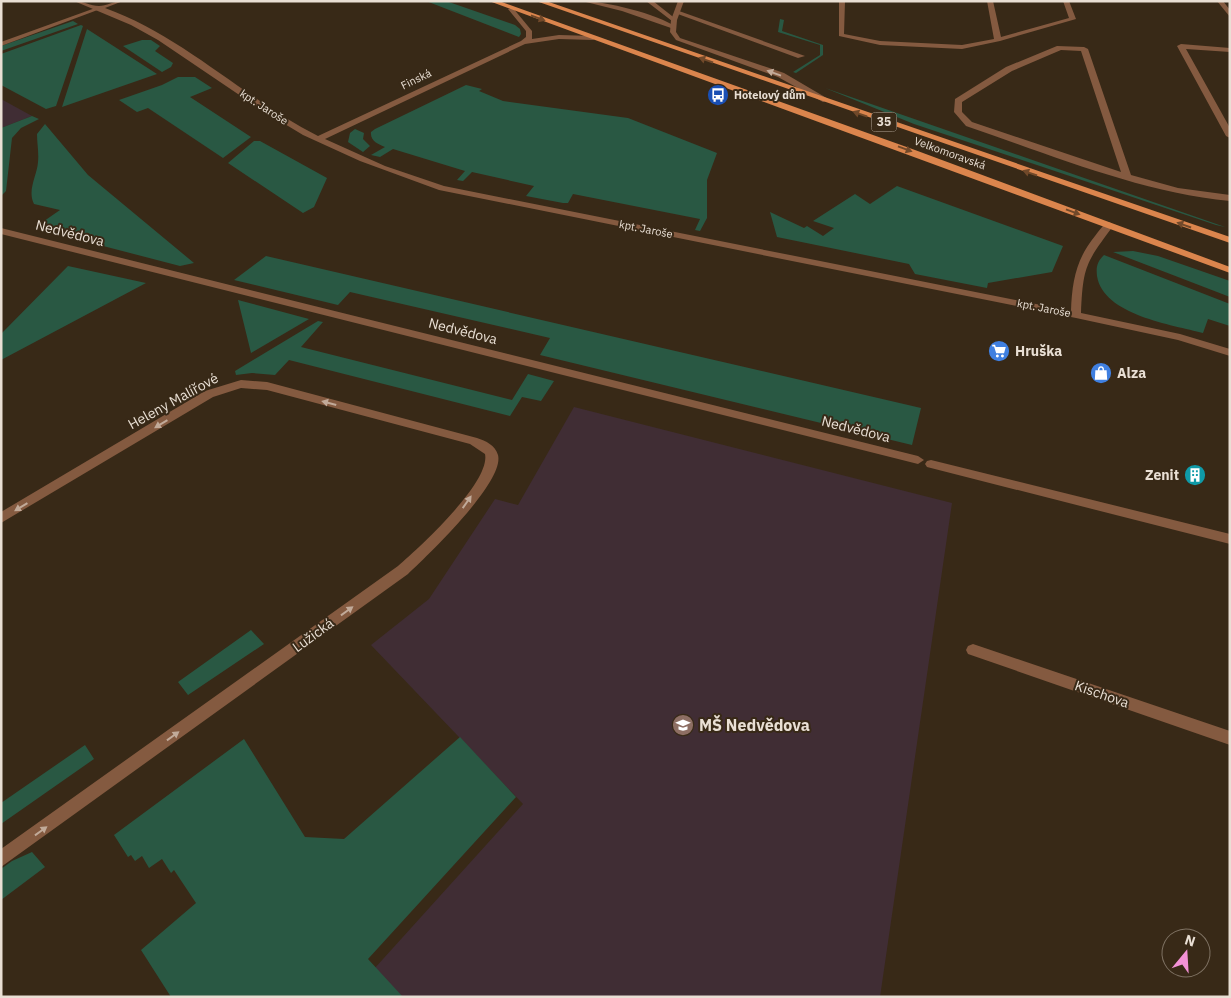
<svg xmlns="http://www.w3.org/2000/svg" width="1231" height="998" font-family="'IBM Plex Sans',sans-serif">
	<style>
		.education { fill: #402d34 }
		.green { fill: #295843 }
		.lines { fill: none; stroke-linecap: round; stroke-linejoin: round }
		.service { fill: #845a40; fill-rule: evenodd }
		.pedestrian { fill: #845a40; fill-rule: evenodd }
		.minor { fill: #845a40; fill-rule: evenodd }
		.primary { fill: #db854d; fill-rule: evenodd }
		.oneway { fill: #71492a }
		.oneway2 { fill: #c1aa99 }
		.labels { text-anchor: middle; stroke-width: 4; stroke-linejoin: round; paint-order: stroke }
		.far-street-label { font-size: 11px; fill: #e9dfd4; stroke: #382917 }
		.far-poi-label { font-size: 11px; font-weight: bold; fill: #e9dfd4; stroke: #382917; text-anchor: start }
		.shield { fill: #382917; stroke: #b4a89b; stroke-width: 1 }
		.shield-label { font-size: 12px; font-weight: bold; fill: #e9dfd4 }
		.street-label { font-size: 14px; fill: #e9dfd4; stroke: #382917 }
		.poi-label { font-size: 14px; font-weight: bold; fill: #e9dfd4; stroke: #382917; text-anchor: start }
		.near-poi-label { font-size: 16px; font-weight: bold; fill: #e9dfd4; stroke: #382917; text-anchor: start }
	</style>
	<rect width="100%" height="100%" fill="#382917"/>
	<path class="education" d="M1,99l31,17 -31,12z
		M574,407l378,96 -72,494h-480l-26,-28 149,-165 -152,-159 58,-46 66,-100 23,6z"/>
	<path class="green" d="M426,1h20l69,24 5,4 1,5 -2,3z
		M780,19l4,1 -2,11 41,14v10l-27,18 -3,-1 27,-17v-10l-42,-13z
		M73,21l5,3 -77,27v-5z
		M81,25l2,1 -27,80 -10,3 -45,-24v-31z
		M87,29l70,45 -95,33z
		M142,40h9l9,6 -5,5 18,12 -2,4 -9,5 -39,-26z
		M178,77h17l17,11 -22,9 61,40 -28,21 -75,-50 -11,4 -18,-12 43,-15z
		M466,85l16,4 -3,2 24,10 125,17 89,35 -10,27v38l-7,13 -5,-1 5,-11 -127,-25 -5,9h-5l-37,-7 8,-10 -62,-14 -9,9 -6,-1 8,-9 -72,-22 -13,8 -9,-2 14,-8c-7,-3 -15,-6 -14,-15l4,-3z
		M825,88l400,139 -9,-2 -302,-101z
		M32,116l7,3 -18,9 -9,10 -6,53 -5,5v-68z
		M45,124l43,51 106,88 -14,3 -146,-38 26,-18 -26,-6c-7,-14 3,-28 4,-42 1,-9 -1,-19 -1,-28z
		M355,129l9,4 -1,6 7,7 -7,6 -15,-10 2,-9z
		M254,141h6l67,37 -13,29 -11,6 -75,-50z
		M897,186l166,60 -11,26 -64,11 -1,5 -72,-14 -6,-10 -132,-27 -7,-25 34,16 3,-2 16,10 11,-8 -21,-7 42,-27 15,10z
		M1133,251l25,5 72,25v16l-117,-45z
		M1104,255l126,49v22l-22,-7 -5,14c-30,-8 -100,-18 -106,-57 -1,-9 0,-14 7,-21z
		M266,256l655,152 -9,37 -372,-90 10,-17 -200,-46 -12,13 -104,-25z
		M68,266l78,17 -145,77v-26z
		M238,300l71,19 -58,34z
		M318,321l5,1 -22,25 211,53 16,-26 26,7 -13,20 -19,-4 -12,19 -221,-56 -14,15 -23,-2 -16,2 -1,-4z
		M251,630l13,14 -76,51 -10,-13z
		M460,737l56,60 -148,162 35,38h-232l-30,-47 55,-47 -22,-33 -3,3 -9,-14 -13,9 -7,-12 -7,5 -4,-6 -3,2 -14,-22 130,-96 61,98 39,2z
		M85,745l9,14 -93,65v-21z
		M32,852l13,15 -44,33v-31l11,-8z"/>
	<g class="lines">
		<path class="service" d="M582,1c23,0 76,13 94,26l-5,1 -49,-17z
			M646,1h7l24,19 -5,1z
			M839,1h6l-1,33 36,7 82,4 32,-6 -7,-38h6l8,36 68,-19 -6,-17h6l7,18 -76,22 -38,8 -82,-4 -41,-9z
			M98,7l5,1 -102,38v-4z
			M675,11h4l126,45 -7,2 -123,-45z
			M1181,44l49,4v4l-44,-3 44,79v10l-4,-2 -49,-90z
			M1057,46l27,1 4,2 43,126 47,13 52,7v6c-91,-9 -178,-46 -264,-75l-12,-14 1,-13 51,-32zM1061,50l20,1 40,121 -149,-50 -10,-10v-10l50,-31z"/>
		<path class="pedestrian" d="M1,228l917,228 6,4 -6,4 -917,-230z
			M931,460l299,74v10l-303,-77 -2,-3 2,-3z"/>
		<path class="minor" d="M74,1c9,0 17,5 25,5 7,0 15,-5 24,-5l-18,7c78,28 140,91 213,128l203,-95 5,-4v-6l-18,-22 5,-1 19,23v8l27,-4 34,1 3,2 -3,2 -34,-1 -34,5 -200,95 60,27 59,20 627,125c1,-29 5,-52 24,-75 4,-5 8,-12 14,-14l5,3c-28,37 -31,41 -33,88l99,21 50,15v7l-52,-16 -102,-22 -637,-128 -79,-29 -57,-26 -43,-26 -102,-69 -27,-15z
			M678,1h6l-7,19 -1,12 4,6 104,35 46,27 -7,2 -45,-25 -102,-37 -6,-8 1,-12z
			M1217,1h6l7,9v7z
			M241,380l26,2 210,56c9,3 18,7 21,17 7,27 -71,101 -90,119l-407,293v-18l397,-283c21,-18 93,-84 87,-112l-15,-10 -203,-54 -26,-2 -28,9 -212,126v-11l204,-121z
			M973,644l257,87v14l-262,-91 -2,-4 2,-4z"/>
		<path class="primary" d="M489,1h10l416,149 315,117v6z
			M536,1h10l684,236v6z"/>
	</g>
	<defs><path id="oneway-solid" d="M-6-.8H1V-3.2L6.5 0L1 3.2V.8H-6Z" transform="scale(1.25)"/></defs>
	<g class="oneway">
		<use href="#oneway-solid" transform="translate(538 18) rotate(19)"/>
		<use href="#oneway-solid" transform="translate(706 60) rotate(-161)"/>
		<use href="#oneway-solid" transform="translate(860 114) rotate(-161)"/>
		<use href="#oneway-solid" transform="translate(905 149) rotate(20)"/>
		<use href="#oneway-solid" transform="translate(1030 173) rotate(-161)"/>
		<use href="#oneway-solid" transform="translate(1073 212) rotate(20)"/>
		<use href="#oneway-solid" transform="translate(1184 225) rotate(-161)"/>
	</g>
	<g class="oneway2">
		<use href="#oneway-solid" transform="translate(774 73) rotate(-160)"/>
		<use href="#oneway-solid" transform="translate(329 403) rotate(-165)"/>
		<use href="#oneway-solid" transform="translate(161 424) rotate(149)"/>
		<use href="#oneway-solid" transform="translate(467 502) rotate(-55)"/>
		<use href="#oneway-solid" transform="translate(21 507) rotate(149)"/>
		<use href="#oneway-solid" transform="translate(347 611) rotate(-36)"/>
		<use href="#oneway-solid" transform="translate(173 736) rotate(-36)"/>
		<use href="#oneway-solid" transform="translate(41 831) rotate(-36)"/>
	</g>
	<defs>
		<g id="bus-disc" transform="scale(1.125)"><circle r="9.5" fill="#1a4fb4" stroke="#382917"/><path d="M-5-6H5V4H4V6H2V4H-2V6H-4V4H-5ZM-3.5-4V0h7V-4ZM-3.5 1.2v1.5H-2V1.2ZM2 1.2v1.5H3.5V1.2Z" fill="#fff"/></g>
		<g id="supermarket-disc" transform="scale(1.125)"><circle r="9.5" fill="#3f7fe0" stroke="#382917"/><path d="M-6-5.5h2.5l.6 2H6L4.5 2H-2.5L-4.4-4H-6ZM-1.5 3.2a1.3 1.3 0 1 0 .1 0ZM3 3.2a1.3 1.3 0 1 0 .1 0Z" fill="#fff"/></g>
		<g id="shop-disc" transform="scale(1.125)"><circle r="9.5" fill="#3f7fe0" stroke="#382917"/><path d="M-5-2.5h2.3a2.7 3.5 0 0 1 5.4 0H5L5.5 6h-11ZM-1.5-2.5h3a1.5 2.3 0 0 0-3 0Z" fill="#fff"/></g>
		<g id="building-disc" transform="scale(1.125)"><circle r="9.5" fill="#0f9aa8" stroke="#382917"/><path d="M-4-6H4V6H1V3H-1V6H-4ZM-2.5-4.3h1.7v1.8h-1.7ZM.8-4.3h1.7v1.8H.8ZM-2.5-1h1.7V.8h-1.7ZM.8-1h1.7V.8H.8Z" fill="#fff"/></g>
		<g id="school-disc" transform="scale(1.125)"><circle r="9.5" fill="#8d6e63" stroke="#382917"/><path d="M0-5L7-2L0 1L-7-2ZM-4 1L0 2.5L4 1V4Q0 6-4 4Z" fill="#fff"/></g>
	</defs>
	<g fill-rule="evenodd">
		<use href="#bus-disc" x="718" y="95"/>
		<use href="#supermarket-disc" x="999" y="351"/>
		<use href="#shop-disc" x="1101" y="373"/>
		<use href="#building-disc" x="1195" y="475"/>
		<use href="#school-disc" x="683" y="725"/>
	</g>
	<g class="labels">
		<g class="far-street-label">
			<text transform="translate(416 79) rotate(-26)" y="4">Finská</text>
			<text transform="translate(264 107) rotate(33)" y="4">kpt. Jaroše</text>
			<text transform="translate(950 153) rotate(20)" y="4">Velkomoravská</text>
			<text transform="translate(646 229) rotate(11)" y="4">kpt. Jaroše</text>
			<text transform="translate(1044 308) rotate(11)" y="4">kpt. Jaroše</text>
		</g>
		<g class="far-poi-label">
			<text x="734" y="99">Hotelový dům</text>
		</g>
		<rect class="shield" x="871.5" y="112.5" width="25" height="19" rx="4"/>
		<g class="shield-label">
			<text x="884" y="126">35</text>
		</g>
		<g class="street-label">
			<text transform="translate(70 233) rotate(14)" y="5">Nedvědova</text>
			<text transform="translate(463 331) rotate(14)" y="5">Nedvědova</text>
			<text transform="translate(173 401) rotate(-29)" y="5">Heleny Malířové</text>
			<text transform="translate(856 429) rotate(14)" y="5">Nedvědova</text>
			<text transform="translate(313 635) rotate(-36)" y="5">Lužická</text>
			<text transform="translate(1102 694) rotate(19)" y="5">Kischova</text>
		</g>
		<g class="poi-label">
			<text x="1015" y="356">Hruška</text>
			<text x="1117" y="378">Alza</text>
			<text x="1179" y="480" text-anchor="end">Zenit</text>
		</g>
		<g class="near-poi-label">
			<text x="699" y="731">MŠ Nedvědova</text>
		</g>
	</g>
	<rect width="1231" height="998" fill="none" stroke="#e9dfd4" stroke-width="5"/>
	<g transform="translate(1186 953) rotate(18)"><circle r="24" fill="#382917" stroke="#7f7263"/>
	<path d="M0-4L9 19L0 12L-9 19Z" fill="#f391d6"/>
	<text y="-8" font-size="14" font-weight="bold" text-anchor="middle" fill="#e9dfd4">N</text>
	</g>
</svg>
